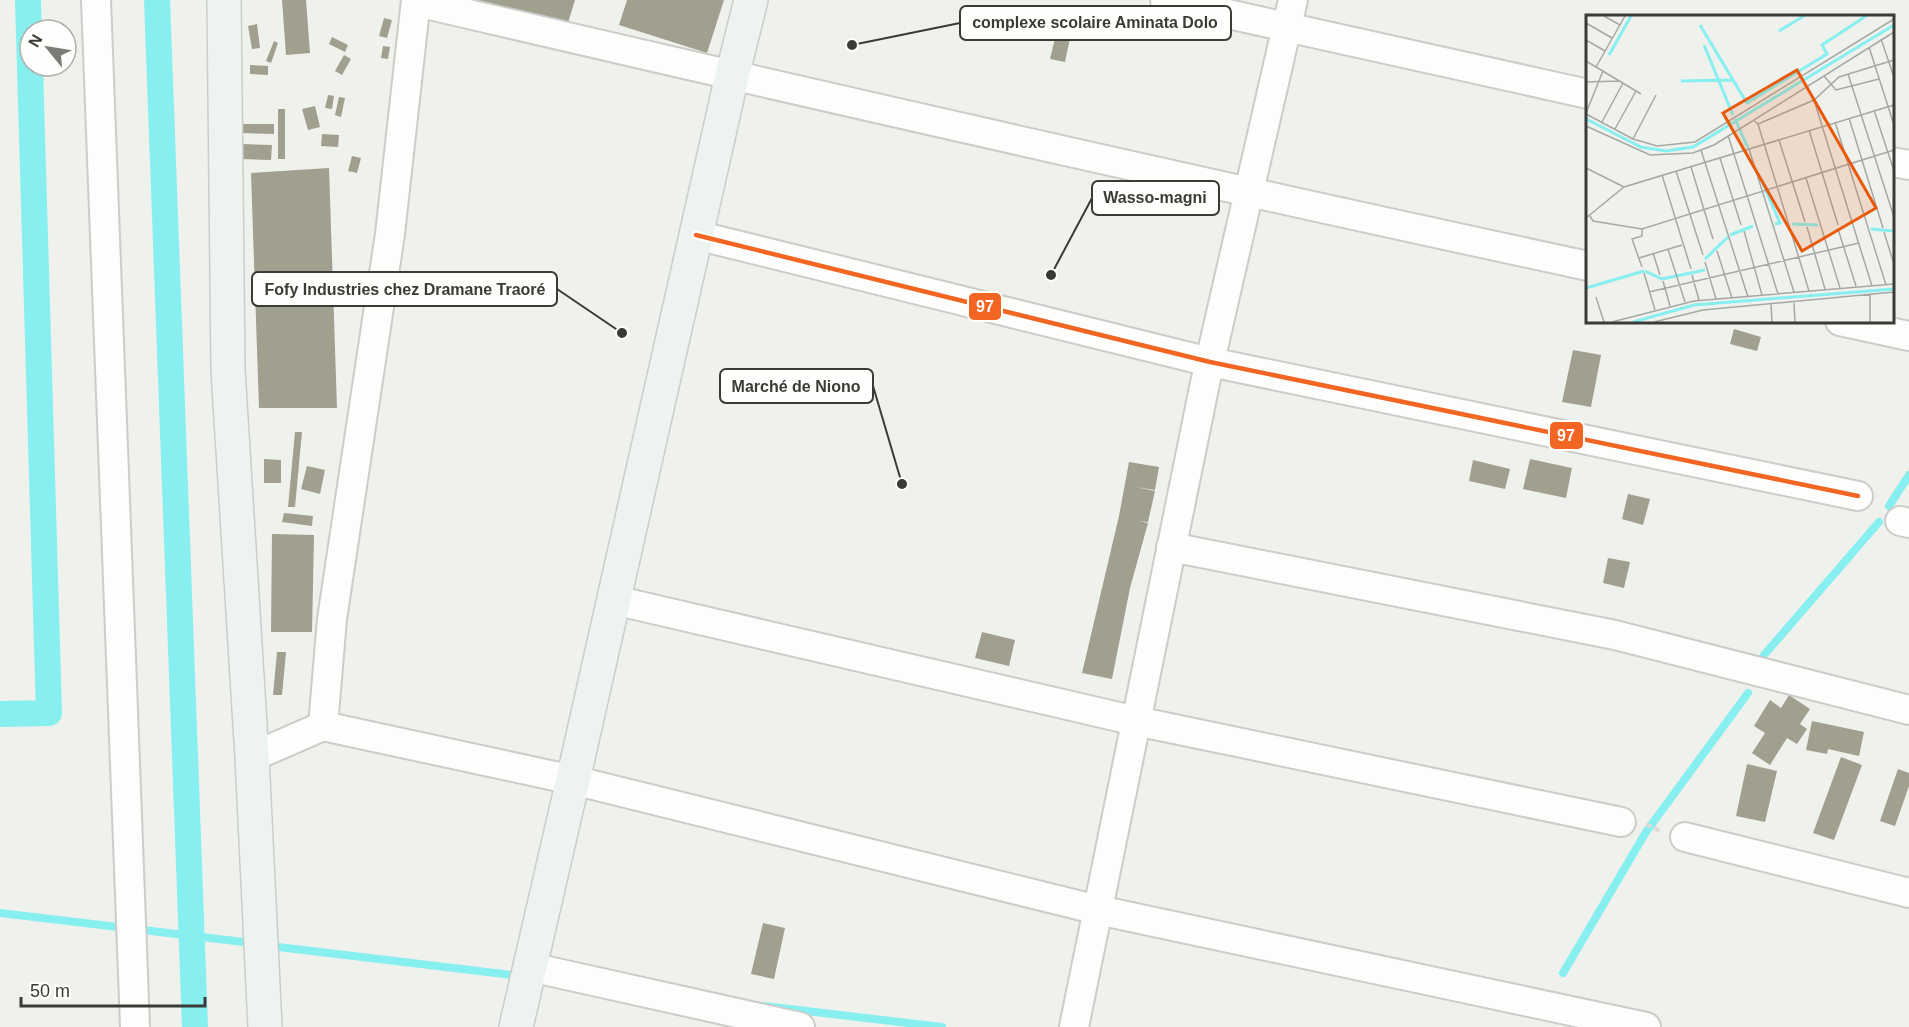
<svg xmlns="http://www.w3.org/2000/svg" width="1909" height="1027" font-family="Arial,sans-serif">
	<style>
		.lines { fill: none; stroke-linecap: round; stroke-linejoin: round }
		.stream { stroke: #87eff0; stroke-width: 8 }
		.canal { stroke: #87eff0; stroke-width: 26 }
		.building { fill: #a19f8e }
		.street-casing { stroke: #cbcdca; stroke-width: 32 }
		.secondary-casing { stroke: #cbcdca; stroke-width: 36 }
		.path { stroke: #dbdbda; stroke-width: 4; stroke-dasharray: 6 3; stroke-linecap: butt }
		.street { stroke: #fdfdfc; stroke-width: 28 }
		.secondary { stroke: #ecf3f0; stroke-width: 33 }
		.bus-1-casing { stroke: #fefffd; stroke-width: 9 }
		.bus-1 { stroke: #f26522; stroke-width: 4.5 }
		.inset-river { fill: none; stroke: #87eff0; stroke-width: 3 }
		.inset-road { fill: none; stroke: #a6a8a4; stroke-width: 1.5 }
		.view { fill: #e8590c; fill-opacity: 0.15; stroke: #e8590c; stroke-width: 3 }
		.inset-edge { fill: none; stroke: #393b37; stroke-width: 3 }
		.leader { fill: none; stroke: #393b37; stroke-width: 2 }
		.callout-dot { fill: #393b37; stroke: #fefffd; stroke-width: 2 }
		.callout { fill: #fefffd; stroke: #393b37; stroke-width: 2 }
		.callout-label { font-size: 16px; text-anchor: middle; font-weight: bold; fill: #393b37 }
		.line-badge { stroke: #fefffd; stroke-width: 2 }
		.badge-label { font-size: 16px; text-anchor: middle; font-weight: bold; fill: #fff }
	</style>
	<rect width="100%" height="100%" fill="#eff1ed"/>
	<g class="lines">
		<path class="stream" d="M1889,506l20,-31
			M1764,655l115,-133
			M0,913l252,30
			M270,946l250,30
			M1563,973l83,-141 102,-139
			M764,1006l178,21"/>
		<path class="canal" d="M157,0l38,1027
			M0,714l49,-1 -21,-713"/>
	</g>
	<path class="building" d="M282,0h24l4,53 -24,2z
		M478,0h97l-8,26 -89,-24z
		M627,0h97l-17,53 -88,-28z
		M384,18l8,2 -5,18 -8,-2z
		M257,24l3,24 -8,1 -4,-23z
		M1057,30l14,3 -6,29 -15,-3z
		M332,37l16,8 -3,7 -16,-8z
		M274,41l4,2 -7,20 -5,-2z
		M383,46l7,1 -2,12 -7,-1z
		M344,55l7,4 -9,16 -7,-4z
		M250,65l18,1v9l-18,-1z
		M328,95l6,1 -2,13 -7,-1z
		M339,97l6,1 -4,19 -6,-2z
		M315,106l5,21 -12,3 -6,-21z
		M278,109h7v50h-7z
		M242,124h32v10l-32,-1z
		M322,134l17,1 -1,12 -17,-1z
		M242,144l30,1 -1,15 -30,-1z
		M352,156l9,2 -4,15 -9,-2z
		M329,168l8,240h-78l-8,-235z
		M1734,329l27,8 -4,14 -27,-7z
		M1573,350l28,5 -10,52 -29,-5z
		M295,432h7l-7,75h-7z
		M264,459l17,1v23h-17z
		M1530,459l42,9 -6,30 -43,-9z
		M1473,460l37,9 -5,20 -36,-8z
		M1129,462l30,5 -4,23 -20,-3 20,4 -7,31 -9,-1 9,2 -18,65 -18,91 -30,-6 37,-157z
		M307,466l18,4 -5,24 -19,-5z
		M1628,494l22,5 -7,26 -21,-6z
		M284,513l29,3 -1,10 -30,-4z
		M272,534l42,1 -2,97h-41z
		M1608,558l22,4 -6,26 -21,-5z
		M982,632l33,8 -6,26 -34,-8z
		M277,652h9l-4,43h-9z
		M1789,695l21,14 -10,15 7,5 -10,15 -10,-6 -17,27 -18,-12 13,-20 -11,-7 16,-26 11,8z
		M1812,721l52,11 -5,24 -31,-7 -1,5 -21,-4z
		M1841,757l21,8 -28,75 -21,-7z
		M1747,764l30,7 -12,51 -29,-6z
		M1898,769l11,4v13l-14,40 -15,-5z
		M763,923l22,5 -11,51 -23,-5z"/>
	<g class="lines">
		<g class="street-casing">
			<path id="street" d="M96,0l39,1027
				M1165,0l423,94
				M417,2c389,91 780,180 1171,264
				M1892,162l17,3
				M696,235l514,127 648,134
				M1840,321l69,15
				M1900,521l9,2
				M1171,547l444,88 294,75
				M614,600l522,121 485,101
				M323,726l9,-107 58,-385 26,-234
				M252,757l71,-31 250,54 525,130 548,117
				M1685,837l224,56
				M530,967l270,60
				M1074,1027l131,-644 88,-383"/>
		</g>
		<g class="secondary-casing">
			<path id="secondary" d="M224,0l4,370 24,387 13,270
				M516,1027l57,-247 159,-704 19,-76"/>
		</g>
		<path class="path" d="M1646,824l14,7"/>
		<use href="#street" class="street"/>
		<use href="#secondary" class="secondary"/>
		<g class="bus-1-casing">
			<path id="bus-1" d="M696,235l514,127 648,134"/>
		</g>
		<use href="#bus-1" class="bus-1"/>
	</g>
	<g transform="translate(1586 15)">
		<rect width="308" height="308" fill="#eff1ed"/>
		<path class="inset-river" d="M114,10l33,55M193,16l25,-15M118,30l29,70M23,40l22,-39M95,66l52,-1 14,23 80,-49 -5,-9 44,-29M0,104l55,28 25,4 27,-4 201,-122M149,104l13,29M174,162l20,46 -5,1M206,209l26,1M285,214l23,2M144,220l23,-9M119,244l23,-22M59,256l17,8 43,-9M0,273l58,-17M47,307l61,-17 200,-16"/>
		<path class="inset-road" d="M18,1l16,9M0,8l26,15M295,24l13,38M0,25l19,11M283,32l25,78M0,46l55,33M10,52l29,-51M262,59l46,143M238,61l12,14 43,-11M0,67l33,-1M228,85l58,186M288,95l20,61M0,98l17,-42M0,99l47,25 24,7 38,-4 199,-123M263,103l34,110M167,105l5,4 51,167M16,107l21,-39M249,107l51,163M172,109l56,-24 25,-23 55,-17M0,111l64,29 43,-2 21,-8 180,-113M29,114l21,-38M223,115l29,95M142,120l50,159M47,124l23,-44M193,125l26,82M163,134l45,143M115,135l47,147M134,143l21,67M105,152l22,72M0,153l38,19M90,156l27,84M76,160l29,94M220,163l34,110M4,201l3,5 49,8 252,-79M0,203l38,-31 270,-82M221,212l18,62M252,214l18,57M158,216l18,64M298,217l10,32M82,234l17,53M131,236l15,47M67,238l7,22M53,243l43,-13M119,247l11,37M56,252l-10,-28 10,-3v-7M58,258l11,37M106,260l7,25M77,266l7,25M63,277l210,-49M10,282l8,25M208,288l1,19M185,289l1,18M26,307l82,-21 200,-17M68,307l49,-12 191,-18M284,307v-28"/>
		<path class="view" d="M211,55l79,138 -74,43 -79,-138z"/>
		<rect width="308" height="308" class="inset-edge"/>
	</g>
	<path class="leader" d="M852 45L960 23M1051 275L1092 198M622 333L557 289M902 484L873 386"/>
	<g class="callout-dot">
		<circle cx="852" cy="45" r="6"/>
		<circle cx="1051" cy="275" r="6"/>
		<circle cx="622" cy="333" r="6"/>
		<circle cx="902" cy="484" r="6"/>
	</g>
	<g class="callout">
		<rect x="960" y="6" width="271" height="34" rx="6"/>
		<rect x="1092" y="181" width="127" height="34" rx="6"/>
		<rect x="252" y="272" width="305" height="34" rx="6"/>
		<rect x="720" y="369" width="153" height="34" rx="6"/>
	</g>
	<g class="callout-label">
		<text x="1095" y="28">complexe scolaire Aminata Dolo</text>
		<text x="1155" y="203">Wasso-magni</text>
		<text x="405" y="295">Fofy Industries chez Dramane Traoré</text>
		<text x="796" y="392">Marché de Niono</text>
	</g>
	<g class="line-badge">
		<rect x="968" y="292" width="34" height="29" rx="6" fill="#f26522"/>
		<rect x="1549" y="421" width="35" height="29" rx="6" fill="#f26522"/>
	</g>
	<g class="badge-label">
		<text x="985" y="312">97</text>
		<text x="1566" y="441">97</text>
	</g>
	<g transform="translate(48 48) rotate(300)"><circle r="28" fill="#fefffd" stroke="#afb1ae" stroke-width="1.5"/>
	<path d="M0-4.5L10 22L0 15L-10 22Z" fill="#797b77"/>
	<text y="-9" font-size="16" font-weight="bold" text-anchor="middle" fill="#393b37">N</text>
	</g>
	<path d="M21 997v9h184v-9" fill="none" stroke="#393b37" stroke-width="3"/>
	<text x="30" y="997" font-size="18" fill="#393b37" stroke="#fefffd" stroke-width="4.5" paint-order="stroke">50 m</text>
</svg>
